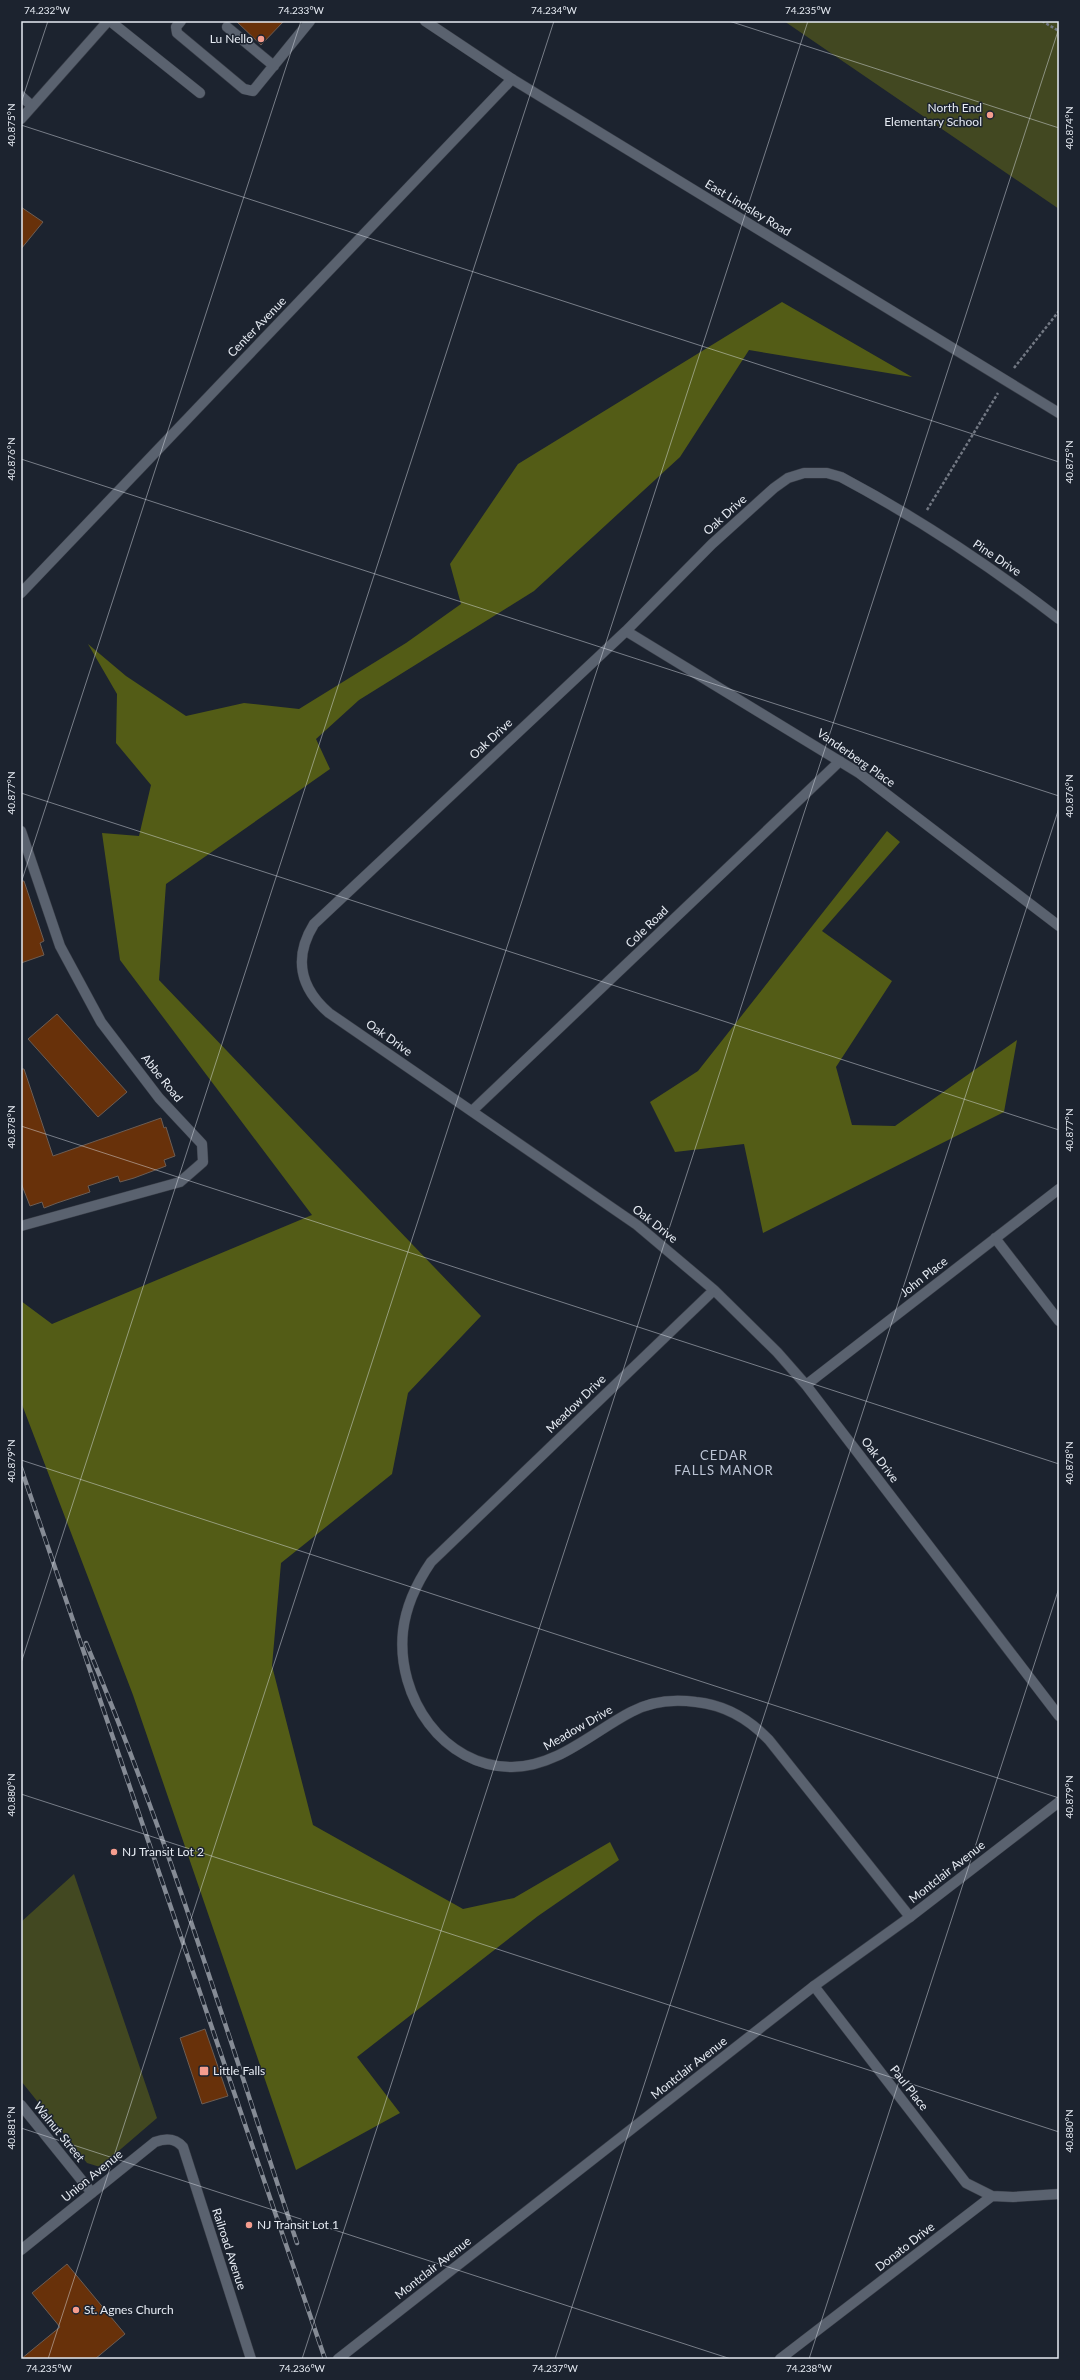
<svg xmlns="http://www.w3.org/2000/svg" width="1080" height="2380" font-family="Lato,sans-serif">
	<style>
		.green { fill: #424821 }
		.forest { fill: #535c16 }
		.building { fill: #68310a; stroke: #6c5d54 }
		.lines { fill: none; stroke-linecap: round; stroke-linejoin: round }
		.service-casing { stroke: #383d47; stroke-width: 11 }
		.minor-casing { stroke: #383d47; stroke-width: 11 }
		.tertiary-casing { stroke: #383d47; stroke-width: 11 }
		.secondary-casing { stroke: #383d47; stroke-width: 11 }
		.path { stroke: #727883; stroke-width: 2.5; stroke-dasharray: 3 2; stroke-linecap: butt }
		.service { stroke: #5a626f; stroke-width: 10 }
		.minor { stroke: #5a626f; stroke-width: 10 }
		.tertiary { stroke: #5a626f; stroke-width: 10 }
		.secondary { stroke: #5a626f; stroke-width: 10 }
		.rail-casing { stroke: #858b95; stroke-width: 4.5 }
		.rail { stroke: #1c232f; stroke-width: 3; stroke-dasharray: 9; stroke-linecap: butt }
		.ticks { fill: none; stroke: #e6ebf3; stroke-width: 1; stroke-opacity: 0.45 }
		.poi-dot { fill: #f59d8e; stroke: #1c232f; stroke-width: 1.5 }
		.labels { text-anchor: middle; stroke-width: 3; stroke-linejoin: round; paint-order: stroke }
		.poi-label { font-size: 12px; fill: #e6ebf3; stroke: #1c232f; text-anchor: start }
		.street-label { font-size: 12px; fill: #e6ebf3; stroke: #1c232f }
		.neighbourhood-label { font-size: 13px; letter-spacing: 1px; fill: #bbc4d4; stroke: #1c232f }
		.neatline { fill: none; stroke: #e6ebf3; stroke-width: 1.5 }
		.ticks-label { font-size: 10px; text-anchor: middle; fill: #e6ebf3 }
	</style>
	<rect width="100%" height="100%" fill="#1c232f"/>
	<path class="green" d="M784,21h275v188z
		M74,1874l83,244 -57,49 -13,-4 -66,-82v-159z"/>
	<path class="forest" d="M782,302l130,75 -163,-27 -69,107 -146,134 -175,109 -43,39 14,30 -164,115 -7,96 322,336 -73,77 -16,81 -111,89 -9,103 41,159 150,84 51,-11 96,-56 9,18 -81,56 -181,141 43,56 -104,57 -163,-475 -112,-293v-101l31,23 260,-109 -192,-255 -18,-127 37,3 12,-51 -35,-42 1,-49 -29,-50 38,32 60,40 58,-13 55,6 107,-66 55,-39 -11,-40 68,-100z
		M887,831l13,11 -78,89 70,50 -56,86 16,58 43,1 122,-86 -13,72 -241,121 -19,-89 -69,8 -25,-50 48,-31z"/>
	<path class="building" d="M236,21h48l-23,24z
		M21,207l22,15 -22,27z
		M21,881h3l20,60 -4,2 4,12 -23,8z
		M57,1014l70,78 -29,25 -70,-78z
		M21,1069h3l29,87 108,-38 3,10 2,-1 9,29 -11,4 2,6 -32,12 -14,4 -2,-6 -30,10 2,6 -33,11 -13,5 -2,-6 -12,4 -9,-23z
		M205,2029l23,67 -26,8 -22,-66z
		M67,2264l58,70 -30,25h-74l39,-32 -28,-34z"/>
	<g class="lines">
		<g class="service-casing">
			<path id="service" d="M110,21l90,72
				M181,21l-5,6 1,6 67,56 9,2 57,-70
				M227,27l47,39
				M21,831l39,115 41,76 58,76 43,46 1,18 -23,20 -159,44"/>
		</g>
		<g class="minor-casing">
			<path id="minor" d="M21,96l11,10
				M1059,619c-69,-53 -141,-101 -218,-142l-14,-4h-23l-16,5 -14,10 -62,56 -86,87 -312,293c-21,34 -14,64 15,89l308,212 77,65 63,62 29,33 253,331
				M626,631l233,142 200,153
				M472,1111l368,-350
				M995,1238l64,83
				M714,1290l-283,272c-15,22 -25,43 -28,69 -7,66 40,136 109,136 45,0 82,-36 119,-55 20,-11 43,-13 65,-10 29,3 53,17 73,38l141,177
				M806,1385l253,-196
				M814,1986l152,197 26,13
				M21,2105l71,88
				M21,2250l134,-108c11,-4 20,-4 28,5l68,212
				M780,2359l212,-163 21,1 46,-3"/>
		</g>
		<g class="tertiary-casing">
			<path id="tertiary" d="M21,593l491,-514
				M338,2359l476,-373 96,-69 149,-115"/>
		</g>
		<g class="secondary-casing">
			<path id="secondary" d="M425,21l87,58 547,334
				M21,119l87,-98"/>
		</g>
		<path class="path" d="M1042,21l17,10
			M1014,368l45,-57
			M927,510l71,-117"/>
		<use href="#service" class="service"/>
		<use href="#minor" class="minor"/>
		<use href="#tertiary" class="tertiary"/>
		<use href="#secondary" class="secondary"/>
		<g class="rail-casing">
			<path id="rail" d="M21,1468l304,891
				M86,1643c83,195 144,399 211,600"/>
		</g>
		<use href="#rail" class="rail"/>
	</g>
	<path class="ticks" d="M729,21l330,107M21,103l27,-82M21,125l1038,337M21,459l1038,337M21,793l1038,337M21,883l280,-862M21,1126l1038,338M21,1460l1038,338M21,1663l533,-1642M21,1794l1038,338M21,2128l710,231M48,2359l760,-2338M302,2359l757,-2331M555,2359l504,-1551M809,2359l250,-771"/>
	<g class="poi-dot">
		<circle cx="261" cy="39" r="4"/>
		<circle cx="990" cy="115" r="4"/>
		<circle cx="114" cy="1852" r="4"/>
		<rect x="199" y="2066" width="10" height="10" rx="2"/>
		<circle cx="249" cy="2225" r="4"/>
		<circle cx="76" cy="2310" r="4"/>
	</g>
	<g class="labels">
		<g class="poi-label">
			<text x="253" y="43" text-anchor="end">Lu Nello</text>
			<text x="982" y="112" text-anchor="end">North End<tspan x="982" dy="14">Elementary School</tspan></text>
			<text x="122" y="1856">NJ Transit Lot 2</text>
			<text x="213" y="2075">Little Falls</text>
			<text x="257" y="2229">NJ Transit Lot 1</text>
			<text x="84" y="2314">St. Agnes Church</text>
		</g>
		<g class="street-label">
			<text transform="translate(748 208) rotate(31)" y="4">East Lindsley Road</text>
			<text transform="translate(257 327) rotate(-46)" y="4">Center Avenue</text>
			<text transform="translate(725 515) rotate(-42)" y="4">Oak Drive</text>
			<text transform="translate(997 558) rotate(34)" y="4">Pine Drive</text>
			<text transform="translate(491 739) rotate(-43)" y="4">Oak Drive</text>
			<text transform="translate(856 758) rotate(35)" y="4">Vanderberg Place</text>
			<text transform="translate(647 927) rotate(-44)" y="4">Cole Road</text>
			<text transform="translate(389 1038) rotate(35)" y="4">Oak Drive</text>
			<text transform="translate(162 1078) rotate(51)" y="4">Abbe Road</text>
			<text transform="translate(655 1224) rotate(38)" y="4">Oak Drive</text>
			<text transform="translate(924 1277) rotate(-38)" y="4">John Place</text>
			<text transform="translate(576 1404) rotate(-44)" y="4">Meadow Drive</text>
			<text transform="translate(880 1460) rotate(53)" y="4">Oak Drive</text>
			<text transform="translate(578 1728) rotate(-30)" y="4">Meadow Drive</text>
			<text transform="translate(947 1872) rotate(-38)" y="4">Montclair Avenue</text>
			<text transform="translate(689 2068) rotate(-38)" y="4">Montclair Avenue</text>
			<text transform="translate(909 2088) rotate(52)" y="4">Paul Place</text>
			<text transform="translate(59 2132) rotate(51)" y="4">Walnut Street</text>
			<text transform="translate(92 2176) rotate(-39)" y="4">Union Avenue</text>
			<text transform="translate(905 2247) rotate(-38)" y="4">Donato Drive</text>
			<text transform="translate(229 2249) rotate(72)" y="4">Railroad Avenue</text>
			<text transform="translate(433 2268) rotate(-38)" y="4">Montclair Avenue</text>
		</g>
		<g class="neighbourhood-label">
			<text x="724" y="1460">CEDAR<tspan x="724" dy="15">FALLS MANOR</tspan></text>
		</g>
	</g>
	<rect width="1080" height="2380" fill="none" stroke="#1c232f" stroke-width="44"/>
	<rect x="22" y="22" width="1036" height="2336" class="neatline"/>
	<g class="ticks-label">
		<text x="47" y="14">74.232°W</text>
		<text x="301" y="14">74.233°W</text>
		<text x="554" y="14">74.234°W</text>
		<text x="808" y="14">74.235°W</text>
		<text transform="translate(11 125) rotate(-90)" y="4">40.875°N</text>
		<text transform="translate(1069 128) rotate(-90)" y="4">40.874°N</text>
		<text transform="translate(11 459) rotate(-90)" y="4">40.876°N</text>
		<text transform="translate(1069 462) rotate(-90)" y="4">40.875°N</text>
		<text transform="translate(11 793) rotate(-90)" y="4">40.877°N</text>
		<text transform="translate(1069 796) rotate(-90)" y="4">40.876°N</text>
		<text transform="translate(11 1127) rotate(-90)" y="4">40.878°N</text>
		<text transform="translate(1069 1130) rotate(-90)" y="4">40.877°N</text>
		<text transform="translate(11 1461) rotate(-90)" y="4">40.879°N</text>
		<text transform="translate(1069 1463) rotate(-90)" y="4">40.878°N</text>
		<text transform="translate(11 1795) rotate(-90)" y="4">40.880°N</text>
		<text transform="translate(1069 1797) rotate(-90)" y="4">40.879°N</text>
		<text transform="translate(11 2128) rotate(-90)" y="4">40.881°N</text>
		<text transform="translate(1069 2131) rotate(-90)" y="4">40.880°N</text>
		<text x="49" y="2372">74.235°W</text>
		<text x="302" y="2372">74.236°W</text>
		<text x="555" y="2372">74.237°W</text>
		<text x="809" y="2372">74.238°W</text>
	</g>
</svg>
